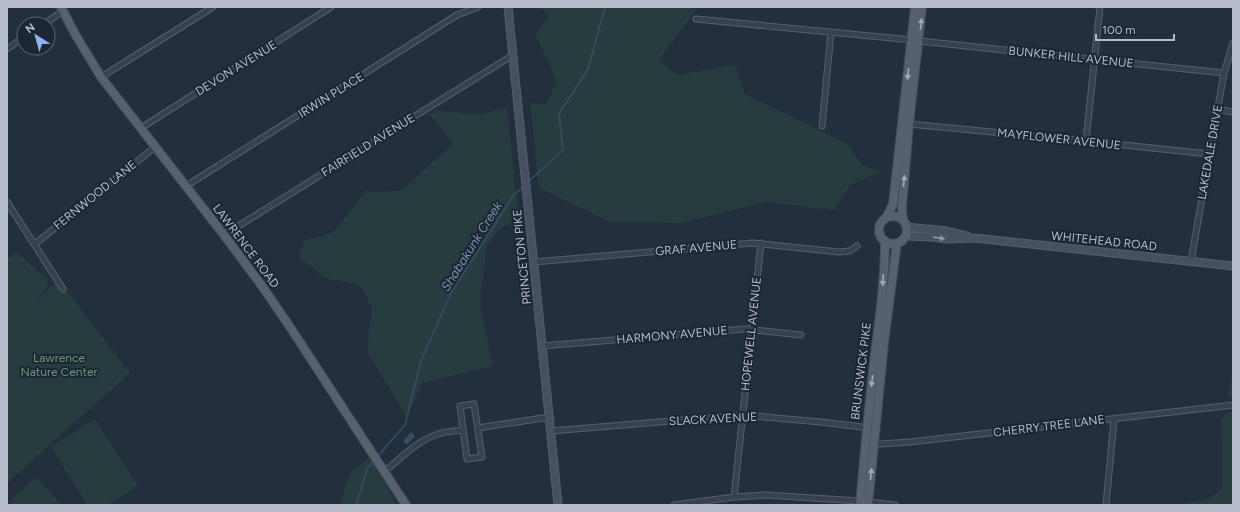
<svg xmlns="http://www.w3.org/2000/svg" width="1240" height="512" font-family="Figtree,sans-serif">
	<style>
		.green { fill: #263c3f }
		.water { fill: #394c67 }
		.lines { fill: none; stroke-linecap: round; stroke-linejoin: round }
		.stream { stroke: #394c67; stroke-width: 1.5 }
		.minor-casing { stroke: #565f6c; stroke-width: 7 }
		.secondary-casing { stroke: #565f6c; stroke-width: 9 }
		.primary-casing { stroke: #414a57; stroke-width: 10 }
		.minor { stroke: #38414e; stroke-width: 5 }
		.secondary { stroke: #465061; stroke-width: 7 }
		.primary { stroke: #56606e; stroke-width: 8 }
		.oneway { fill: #a1aab7 }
		.oneway2 { fill: #8e96a5 }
		.labels { text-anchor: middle; stroke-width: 4; stroke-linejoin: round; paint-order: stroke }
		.street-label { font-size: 12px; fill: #b4bcc9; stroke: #1d2633 }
		.park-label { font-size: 12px; fill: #6b9a76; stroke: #1d2633 }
		.water-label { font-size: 13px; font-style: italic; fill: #7c92b1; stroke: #1d2633 }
	</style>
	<rect width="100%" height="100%" fill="#242f3e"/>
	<path class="green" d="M540,7h158l-39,53 19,15 57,-10 10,29 101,49 15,21 20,8 -31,13 -16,25 -68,-8 -85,21 -72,-2 -70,-33 -9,-85 15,2 12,-23 -22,-49 14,-17z
		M507,107l8,80 5,28 -21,15 -12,16 -7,55 13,65 -71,17 -15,34 -40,-65 5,-45 -12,-22 -35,-7 -26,-21 5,-17 29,-7 33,-42 17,1 19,-2 51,-46 -23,-30 5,-4 43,5z
		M16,252l30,26 2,9 -16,18 26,-25 16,20 56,73 -123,110v-224z
		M1233,370v27l-5,-1z
		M1233,411v94h-57l35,-7 11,-9v-32l-1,-37 6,-7z
		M95,419l43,67 -30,19h-21l-36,-58z
		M370,457l27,48h-56l4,-19 8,-17z
		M37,477l24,28h-49l-3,-4z"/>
	<path class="water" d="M411,432l4,4 -8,9 -4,-4z"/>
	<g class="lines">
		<path class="stream" d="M528,182l35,-32 -4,-36 29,-45 17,-62
			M378,456l27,-31 16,-64 30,-68 62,-97 11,-10
			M356,505l12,-38 6,-6"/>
		<g class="minor-casing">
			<path id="minor" d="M696,19l216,21
				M44,24l19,-13
				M919,41l305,32
				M7,49l17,-12
				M101,77l112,-70
				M1217,109l16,3
				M909,124l177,17 123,13
				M822,126l9,-94
				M141,128l190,-121
				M1086,141l14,-134
				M186,186l271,-171 21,-8
				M7,202l56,87
				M224,235l289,-180
				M35,244l120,-97
				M1191,261l33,-188 9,-30
				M534,262l219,-19 86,9 11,-1 7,-5
				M542,346l203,-17 56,6
				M474,404l8,53 -15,2 -7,-53z
				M478,428l71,-11
				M551,431l192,-16 78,7 49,6
				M865,439l9,4 6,1 30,-2 323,-37
				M384,472c17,-14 34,-32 54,-38 8,-3 17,-3 25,-4
				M734,497l27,-254
				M674,505l60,-8 32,-2 94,6 35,4
				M1106,505l8,-86"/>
		</g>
		<g class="secondary-casing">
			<path id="secondary" d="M508,7l50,498
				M906,227l41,4 20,5
				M905,236l28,1 13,2 27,-1 11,1 249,27"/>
		</g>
		<g class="primary-casing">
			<path id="primary" d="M61,7l14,27 26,43 123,158 38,51 28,41 116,178
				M879 230a14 14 0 1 1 28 0a14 14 0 1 1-28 0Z
				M886,218l7,-14 22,-197
				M903,220l-1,-12 7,-84 13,-117
				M860,505c4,-45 8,-89 13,-134 5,-43 12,-86 12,-130
				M868,505l16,-162 13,-100"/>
		</g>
		<use href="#minor" class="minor"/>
		<use href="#secondary" class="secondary"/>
		<use href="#primary" class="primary"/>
	</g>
	<defs><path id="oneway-solid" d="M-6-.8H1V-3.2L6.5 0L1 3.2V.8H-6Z"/></defs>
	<g class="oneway">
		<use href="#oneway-solid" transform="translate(921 24) rotate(-84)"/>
		<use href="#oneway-solid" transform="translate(908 74) rotate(97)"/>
		<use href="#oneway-solid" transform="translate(904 181) rotate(-85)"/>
		<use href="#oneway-solid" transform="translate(883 280) rotate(94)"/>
		<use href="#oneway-solid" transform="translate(872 381) rotate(97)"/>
		<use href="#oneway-solid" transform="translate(871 474) rotate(-84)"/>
	</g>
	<use class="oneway2" href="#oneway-solid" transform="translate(939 238) rotate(8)"/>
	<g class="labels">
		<g class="street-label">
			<text transform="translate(1071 57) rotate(6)" y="4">BUNKER HILL AVENUE</text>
			<text transform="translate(236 68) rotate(-32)" y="4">DEVON AVENUE</text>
			<text transform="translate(331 95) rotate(-32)" y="4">IRWIN PLACE</text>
			<text transform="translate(1059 139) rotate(6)" y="4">MAYFLOWER AVENUE</text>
			<text transform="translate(368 145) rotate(-32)" y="4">FAIRFIELD AVENUE</text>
			<text transform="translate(1210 152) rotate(-80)" y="4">LAKEDALE DRIVE</text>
			<text transform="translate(95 195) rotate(-39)" y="4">FERNWOOD LANE</text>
			<text transform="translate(1104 241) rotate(6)" y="4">WHITEHEAD ROAD</text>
			<text transform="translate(246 246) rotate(53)" y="4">LAWRENCE ROAD</text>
			<text transform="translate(696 248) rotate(-5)" y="4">GRAF AVENUE</text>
			<text transform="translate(522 257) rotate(-96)" y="4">PRINCETON PIKE</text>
			<text transform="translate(751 334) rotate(-84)" y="4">HOPEWELL AVENUE</text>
			<text transform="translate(672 335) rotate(-5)" y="4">HARMONY AVENUE</text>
			<text transform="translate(861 371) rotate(-83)" y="4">BRUNSWICK PIKE</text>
			<text transform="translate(713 419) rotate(-3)" y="4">SLACK AVENUE</text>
			<text transform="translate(1049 426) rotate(-7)" y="4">CHERRY TREE LANE</text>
		</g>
		<g class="park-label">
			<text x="59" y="362">Lawrence<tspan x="59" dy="14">Nature Center</tspan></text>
		</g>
		<g class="water-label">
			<text transform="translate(471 246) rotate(-58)" y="5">Shabakunk Creek</text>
		</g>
	</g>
	<rect width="1240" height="512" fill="none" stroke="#b4bcc9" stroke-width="16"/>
	<g transform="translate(36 36) rotate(323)"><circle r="19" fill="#1d2633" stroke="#59626f"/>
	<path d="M0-3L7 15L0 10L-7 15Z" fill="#8ab4f8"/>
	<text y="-6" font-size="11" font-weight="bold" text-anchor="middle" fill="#b4bcc9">N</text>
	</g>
	<path d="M1096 34v6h78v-6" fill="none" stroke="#b4bcc9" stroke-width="2"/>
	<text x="1102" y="34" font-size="12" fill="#b4bcc9" stroke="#1d2633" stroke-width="3" paint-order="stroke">100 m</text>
</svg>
